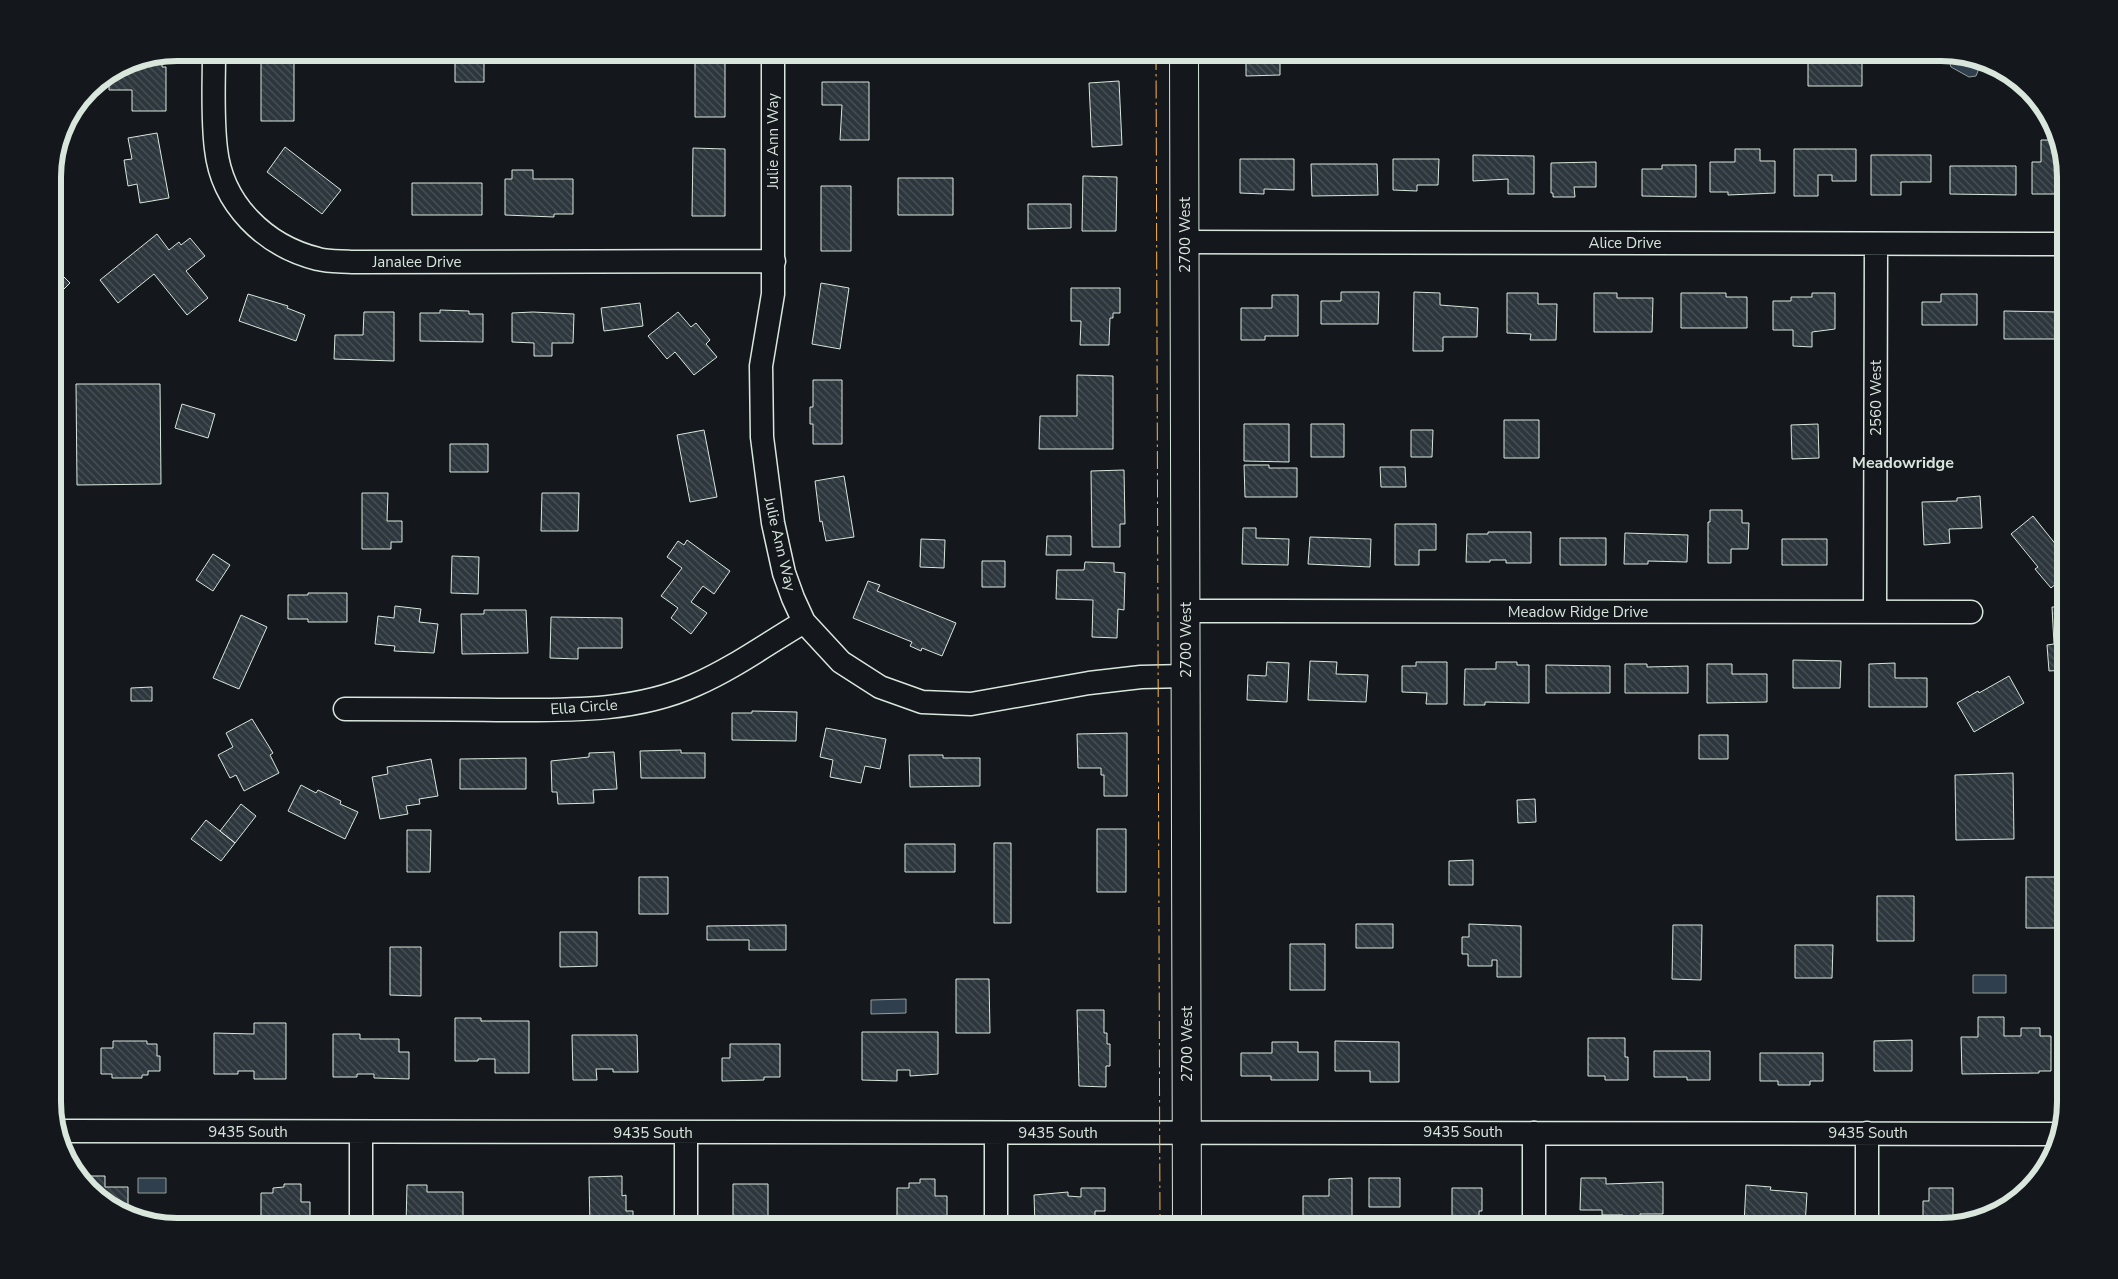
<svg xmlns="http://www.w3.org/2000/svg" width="2118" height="1279" font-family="'Nunito Sans',sans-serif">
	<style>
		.water { fill: #2f3f4d; stroke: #939e99 }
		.building { fill: url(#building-back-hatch); stroke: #d8e6dc }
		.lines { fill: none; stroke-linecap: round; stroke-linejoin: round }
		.minor-casing { stroke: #d8e6dc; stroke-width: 25 }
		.major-casing { stroke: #d8e6dc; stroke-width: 30 }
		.minor { stroke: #14181c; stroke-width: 22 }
		.major { stroke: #14181c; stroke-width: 28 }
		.power { stroke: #ffb74d; stroke-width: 1; stroke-dasharray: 18 4 2.5 4; stroke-linecap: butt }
		.labels { text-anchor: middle; stroke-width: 4; stroke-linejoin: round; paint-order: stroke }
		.street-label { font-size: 15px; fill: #d8e6dc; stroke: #14181c }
		.neighbourhood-label { font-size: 16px; font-weight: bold; fill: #d8e6dc; stroke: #14181c }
		.rim { fill: none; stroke: #d8e6dc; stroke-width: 6 }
	</style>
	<defs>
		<pattern id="building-back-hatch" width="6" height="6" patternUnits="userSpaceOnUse" patternTransform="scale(1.25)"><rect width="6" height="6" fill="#2c363c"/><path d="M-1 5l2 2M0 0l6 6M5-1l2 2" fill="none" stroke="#4a5358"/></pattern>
	</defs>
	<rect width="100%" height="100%" fill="#14181c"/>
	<path class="water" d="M1952,55l23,8 3,8 -2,5 -7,1 -18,-10 -2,-6z
		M1973,975h33v18h-33z
		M906,999v14l-35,1v-14z
		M138,1178h28v15h-28z"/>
	<path class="building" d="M294,52v69h-33v-68z
		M455,52h29v30h-29z
		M1246,52h34v23l-34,1z
		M695,54h30v63h-30z
		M162,55v12h4v44h-34v-21h-23v-15l13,-8h10v-6z
		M1808,55h54v31h-54z
		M1119,81l3,64 -30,2 -3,-64z
		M822,82h47v58h-29l2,-35h-20z
		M157,133l12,65 -29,5 -3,-19 -9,2 -4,-26 8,-1 -4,-21z
		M60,138l2,42h-9v-11z
		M2041,140h15l9,29v25h-33v-32h9z
		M285,147l56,43 -19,24 -55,-42z
		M693,148l32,1v67h-33z
		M1735,149h25v12h15v32l-47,2v-3h-18v-30h25z
		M1794,149h62v32h-24v-6h-14v21h-24z
		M1473,155l61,1v38h-26v-15l-35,2z
		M1871,155h60v27h-30v13h-30z
		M1240,159h54v31l-30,-1v5l-24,-1z
		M1393,159h46l-1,26h-21v6l-24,-1z
		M1596,162v25h-22l1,10h-22v-4h-2v-30z
		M1311,164h66l1,31 -66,1z
		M1662,165h34v32l-54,-1v-27h20z
		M1950,166h66v29l-66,-1z
		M512,170h21v9h40v35h-19v3l-49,-2v-36h7z
		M1083,176l34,1 -1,54h-34z
		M898,178h55v37h-55z
		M412,183h70v32h-70z
		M821,186h30v65h-30z
		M1028,204h43v24l-43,1z
		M157,234l12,16 10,-8 2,3 9,-7 15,18 -19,15 22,27 -21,17 -33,-41 -36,29 -18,-23z
		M53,266l17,17 -17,17z
		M821,283l28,5 -9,61 -28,-5z
		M1071,288h49v25h-7v5h-3l-1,27h-29l1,-24h-10z
		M1341,292h38l-1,32h-57v-23h20z
		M1414,292l26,1v12l38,3 -1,29h-34v14h-30z
		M1507,293h31v11h19l-1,36h-26l1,-6 -24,-1z
		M1594,293h23v5h36l-1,34h-58z
		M1681,293h45v4h21v31h-66z
		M1812,293h23v36l-23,3v15l-19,-1v-16h-20v-29h18v-4h21z
		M248,294l40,12 -1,2 18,7 -9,26 -57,-20z
		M1941,294h36v31h-55v-23h19z
		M1272,295h26v41h-33v4h-24v-32h31z
		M640,303l3,23 -39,5 -3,-23z
		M440,310l29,1v3h14v28l-63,-1v-28h20z
		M2004,311l55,1v27h-55z
		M364,312h30v49l-60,-2 1,-24h28z
		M533,312l41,2 -1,29h-21v13h-18v-13l-22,-1v-29z
		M678,312l13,15 5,-4 14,17 -4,4 11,13 -23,18 -19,-23 -8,7 -19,-23z
		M1077,375l36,1v73h-74l1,-33h37z
		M813,380h29v64h-29v-20h-3v-17h3z
		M76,384h84l1,100 -84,1z
		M182,404l33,10 -7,24 -33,-10z
		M1504,420h35v38h-35z
		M1244,424h45v38l-45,-1z
		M1311,424h33v33h-33z
		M1818,424l1,34 -27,1 -1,-34z
		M704,430l13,67 -27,5 -13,-67z
		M1411,430h22l-1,27h-21z
		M450,444h38v28h-38z
		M1244,465h25v3h28v29h-52z
		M1380,467h25l1,20h-25z
		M1124,470l1,54h-5v23h-28l-1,-76z
		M844,476l10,61 -28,4 -4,-20 -2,1 -5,-41z
		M362,493h26l-1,28h15v21h-11v7h-29z
		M542,493h37l-1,38h-37z
		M1980,496l2,32 -33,1 1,14 -26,2 -2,-43 35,-1v-3z
		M1710,510h32v13h7l-1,26h-17v14h-23v-41h2z
		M2033,516l32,40v20l-14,12 -16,-19 3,-2 -27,-33z
		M1395,524h41v26h-17v15h-24z
		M1243,528h13v10l33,1 -1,26 -46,-1z
		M1488,532h43v31h-25v-3h-16v2h-24l1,-28h21z
		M1625,533l63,2 -1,27 -39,-1v3h-24z
		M1047,536h24v19h-25z
		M1310,537l61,2 -1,28 -62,-3z
		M1560,538h46v27h-46z
		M921,539l24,1 -1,28 -24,-1z
		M1782,539h45v26h-45z
		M687,540l43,31 -16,23 -11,-8 -12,16 16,11 -16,21 -20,-16 7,-10 -17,-12 21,-28 -15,-11 11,-16 6,4z
		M213,554l17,11 -17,26 -17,-11z
		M452,556l27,1 -1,37 -27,-1z
		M982,561h23v26h-23z
		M1085,562l29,1v9l11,1 -1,37 -6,-1 -1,29 -25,-1 1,-37 -37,-1 1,-29h27z
		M868,581l12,4 -3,6 79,32 -14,33 -20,-8 -1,3 -11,-5 2,-4 -59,-24z
		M308,593h39v29h-39v-3h-20v-24h20z
		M395,606l26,3 -2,13 19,2 -4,29 -40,-2 1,-5 -20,-2 3,-28 16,2z
		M2052,607h13v63l-16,1 -2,-26 7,-1z
		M484,610h42l2,43 -66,1 -1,-40h23z
		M241,615l26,12 -28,62 -26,-11z
		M551,617l71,1v30h-44v11l-28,-1z
		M1793,660l48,1 -1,27h-47z
		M1310,661l27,1 -1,12 32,1 -2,27 -58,-2z
		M1267,662l22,1 -2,39 -40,-2 1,-25 18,1z
		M1416,662h31v42h-21l1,-11 -25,-1v-26h14z
		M1496,662h21v3h12v38l-44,-1v3h-21l1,-36h31z
		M1895,663v15h32v29h-58v-43z
		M1625,664h22v3l41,-1v27h-63z
		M1707,664h25v10h35v28l-60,1z
		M1546,665l64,1v27h-64z
		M2009,676l15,27 -50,29 -17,-29 21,-12 1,2z
		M152,687v14h-21v-13z
		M752,711l45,1 -1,29 -64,-1v-27h20z
		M252,719l21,34 -3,2 9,18 -35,18 -8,-16 -6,3 -12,-23 15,-8 -7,-14z
		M826,728l60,11 -6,30 -15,-3 -4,17 -31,-6 3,-17 -13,-3z
		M1127,733v63h-23v-21h-3v-7h-23l-1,-34z
		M1699,735h29v24h-29z
		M681,750v3h24v25h-64l-1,-27z
		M614,752l3,37 -24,1 1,13 -36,1 -1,-12h-5l-1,-31 38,-4v-4z
		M909,755h34v3h37v28l-70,1z
		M526,758v31h-66v-30z
		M431,759l7,37 -19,3 1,5 -14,2 2,8 -28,5 -8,-42 16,-3 -1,-7z
		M2013,773l1,66 -58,1 -1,-65z
		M301,785l15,8 2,-3 23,11 -1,3 18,8 -13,27 -57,-28z
		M1535,799l1,23 -18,1 -1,-23z
		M241,804l15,12 -21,27 -15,-12z
		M206,820l29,23 -14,18 -30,-22z
		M1097,829h29v63h-29z
		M407,830h24l-1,42h-23z
		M994,843h17v80h-17z
		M905,844h50v28h-50z
		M1473,860v25h-24v-24z
		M639,877h29v37h-29z
		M2026,877h34l-1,51h-33z
		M1877,896h37v45h-37z
		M1356,924h37v24h-37z
		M1469,924l52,2v51h-24v-17h-5v6h-24v-12h-6v-17h7z
		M786,925v25h-37v-10h-42v-14z
		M1673,925h29l-1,55 -29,-1z
		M560,932h37v34l-37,1z
		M1290,944h35v46h-35z
		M1795,945h38l-1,33h-37z
		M390,947h31v49l-31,-1z
		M956,979h33l1,54h-34z
		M1077,1010h27v23h3v11h3v22h-4v21l-27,-1z
		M1978,1017h26v19h17v-8h19v8h11v35h-12v2l-77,1 -1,-37h17z
		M455,1018h26v3h48v52h-34v-14h-17v2h-23z
		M254,1023h32v56h-32v-8h-16v3h-24v-41l40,1z
		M862,1032h76v42l-28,2v-6h-13v11l-35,-1z
		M333,1034h27v5h39v13h10v27l-35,-1v-4h-17v3h-24z
		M572,1035h65l1,37h-25v-3h-17l1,11h-24z
		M1588,1038h37v19h3v23h-23v-4h-17z
		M1912,1040v31h-38v-30z
		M113,1041h34v3h10v12h3v15h-12v4h-6v3h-30v-4h-11v-26h12z
		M1335,1041l64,1v40h-29v-11h-35z
		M1272,1042h26v10h20v28h-47v-4h-30v-23h31z
		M730,1044h50v33h-16v3l-42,1v-23h8z
		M1654,1051h56v29h-23v-3h-33z
		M1760,1053h63v28h-13v4h-32v-4h-18z
		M86,1176h19v11h23v22l-14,1 -28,-28z
		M622,1176v20l4,-1v16h7v15h-43l-1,-49z
		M1352,1178v48h-49v-30h26v-17z
		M1369,1178h31v29h-31z
		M1581,1178h25v6l57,-2v32h-23v6h-17v-5h-21v-5h-22z
		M920,1179h15v17h12v30h-50v-38h12v-5h11z
		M284,1184h17v18h9v24h-49v-33h12v-5l11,-1z
		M733,1184h35v42h-35z
		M407,1185h20v7h36v34l-57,-1z
		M1746,1185l25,2 -1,3 37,3 -2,33h-47v-1l-14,-1z
		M1081,1188h24v23h-10v15h-60l-1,-31 34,-3v4l13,1z
		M1452,1188h30v23h-3v13h4v2h-31z
		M1929,1188h24v35l-12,3h-18v-25h6z
		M533,1220h40v6h-40z"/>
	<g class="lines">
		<g class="minor-casing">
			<path id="minor" d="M214,52c0,32 -2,65 2,97 6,55 49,97 102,110 11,3 24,2 35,3l421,-1
				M773,52v242l-12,72 1,71 11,86 11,50 9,25 11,24 37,40 39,25 42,15 49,2 118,-21 52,-6 45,-1
				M1185,242l880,2
				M1185,611l786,1
				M1875,612l1,-368
				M345,709c50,0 101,0 152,1 67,0 136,3 198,-25 39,-17 73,-42 109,-63
				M59,1131l1998,3
				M1534,1133v93
				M1867,1133v93
				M361,1226v-94
				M686,1226v-93
				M996,1226v-93"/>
		</g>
		<g class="major-casing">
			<path id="major" d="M1184,52l3,1174"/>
		</g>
		<use href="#minor" class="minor"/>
		<use href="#major" class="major"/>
		<path class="power" d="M1156,52l4,1174"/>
	</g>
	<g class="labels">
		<g class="street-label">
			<text transform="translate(773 141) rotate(-90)" y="5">Julie Ann Way</text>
			<text transform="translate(1185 235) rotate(-90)" y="5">2700 West</text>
			<text x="1625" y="248">Alice Drive</text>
			<text x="417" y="267">Janalee Drive</text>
			<text transform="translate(1876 398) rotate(-90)" y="5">2560 West</text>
			<text transform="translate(780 544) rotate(77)" y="5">Julie Ann Way</text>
			<text x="1578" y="617">Meadow Ridge Drive</text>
			<text transform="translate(1186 640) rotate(-90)" y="5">2700 West</text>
			<text transform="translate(584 707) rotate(-4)" y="5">Ella Circle</text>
			<text transform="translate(1187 1044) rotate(-90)" y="5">2700 West</text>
			<text x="248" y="1137">9435 South</text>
			<text x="1463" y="1137">9435 South</text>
			<text x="653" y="1138">9435 South</text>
			<text x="1058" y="1138">9435 South</text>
			<text x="1868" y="1138">9435 South</text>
		</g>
		<g class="neighbourhood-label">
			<text x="1903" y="468">Meadowridge</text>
		</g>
	</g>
	<path d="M0 0H2118V1279H0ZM177 61H1941A116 116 0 0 1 2057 177V1102A116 116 0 0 1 1941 1218H177A116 116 0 0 1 61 1102V177A116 116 0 0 1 177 61Z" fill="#14181c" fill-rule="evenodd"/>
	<path class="rim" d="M177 61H1941A116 116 0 0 1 2057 177V1102A116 116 0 0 1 1941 1218H177A116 116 0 0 1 61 1102V177A116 116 0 0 1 177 61Z"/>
</svg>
